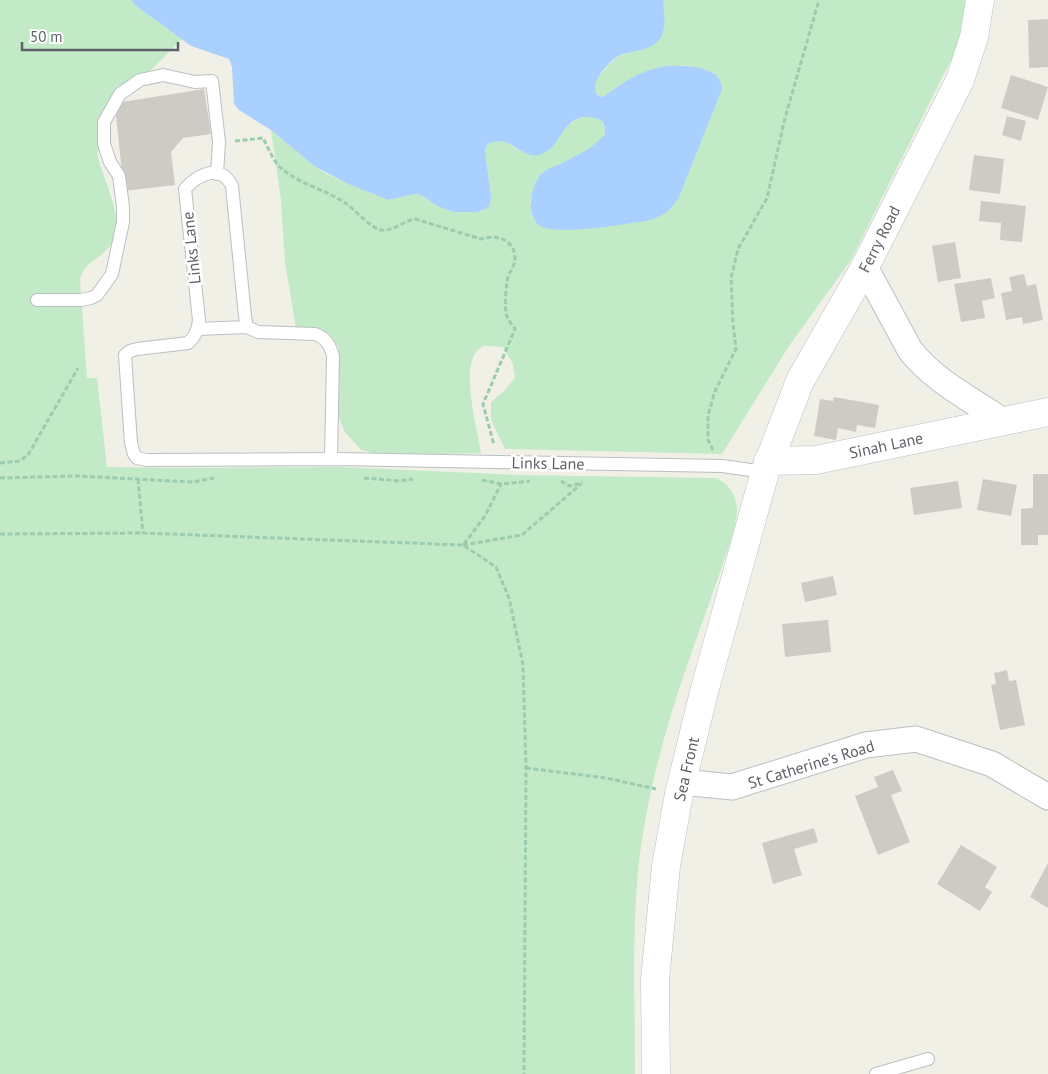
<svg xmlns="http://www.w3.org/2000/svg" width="1048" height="1074" font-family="'PT Sans',sans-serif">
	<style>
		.green { fill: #c3eac7 }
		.water { fill: #aad0ff }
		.building { fill: #cdcbc3 }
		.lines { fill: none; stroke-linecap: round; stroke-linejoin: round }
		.service-casing { stroke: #bbbec3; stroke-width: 14 }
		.minor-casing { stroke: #bbbec3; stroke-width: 27 }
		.tertiary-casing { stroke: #bbbec3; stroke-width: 29 }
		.path { stroke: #9bccaf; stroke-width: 3; stroke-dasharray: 5 2.5; stroke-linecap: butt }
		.service { stroke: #fff; stroke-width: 12 }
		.minor { stroke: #fff; stroke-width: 25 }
		.tertiary { stroke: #fff; stroke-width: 28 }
		.labels { text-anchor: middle; stroke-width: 5; stroke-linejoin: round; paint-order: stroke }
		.street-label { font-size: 16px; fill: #5e6268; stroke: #fff }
	</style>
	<rect width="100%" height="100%" fill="#f1f0e7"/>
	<path class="green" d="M0,0h133l3,6 46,33 -68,68 -10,37 -7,9c5,26 31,68 13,93 -10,13 -26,16 -30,33l7,99h10l10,89 62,1 170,-1 182,8 194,3c14,4 23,20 22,35 -2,16 -8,33 -13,48 -11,33 -24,66 -35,99 -24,68 -43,138 -51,210 -6,67 -3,136 -3,204h-635z
		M663,0h305l-7,36 -7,18 -103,206 -62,86 -67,108 -217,-5 -14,-29v-18l15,-13 9,-12 -2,-13 -10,-17c-5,0 -14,-2 -19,-1 -28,10 -6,85 -3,107l-42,1 -65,-1 -13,-3 -17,-19 -5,-14v-69c-11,-20 -22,-20 -43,-20l-11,-65 -4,-63 -10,-70 43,36 13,8 21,10 40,16 27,-6 6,1 18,12 15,5h23l9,-3 5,-14 -6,-44 2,-7c17,-8 19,0 33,6 7,4 20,1 28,1 13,-15 24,-40 48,-33 8,3 9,8 9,16l-9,10 -14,10 -40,19 -5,7 -7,21 4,18 6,7 10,3 165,-156 -33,-8 -56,16 -15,12 -9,4 -6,-3 -2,-8 4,-9 17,-19 13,-5 35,-26z"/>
	<path class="water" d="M131,0h532c1,11 3,25 -1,35 -8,18 -33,14 -47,23 -5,4 -10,10 -14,15 -5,7 -7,12 -5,21l6,3c10,-5 17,-12 26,-17 23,-14 45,-17 71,-12 13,3 21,6 23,21l-43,108c-8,14 -17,20 -33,24 -21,3 -89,15 -106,5 -6,-3 -9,-14 -9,-20 -1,-10 4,-25 10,-32 5,-5 15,-8 21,-11 16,-8 31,-15 43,-29 0,-6 0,-11 -5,-14 -3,-2 -8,-3 -11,-3 -26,-2 -28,30 -47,37 -22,8 -30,-22 -55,-10l-2,7 6,44 -1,9 -4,5 -9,3h-23l-15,-5 -18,-12 -6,-1 -27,6 -40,-16 -34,-18 -43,-36 -32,-20 -5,-6 -2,-37 -3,-8 -38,-13 -55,-40z"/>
	<path class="building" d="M1048,19v48l-19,1 -1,-48z
		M1011,75l37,12 -10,33 -37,-12z
		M204,89l7,45 -28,4 -12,14 4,33 -51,6 -8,-75 6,-14z
		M1007,116l19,5 -5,20 -19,-6z
		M974,155l30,4 -4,35 -31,-4z
		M981,201l45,5 -4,36 -22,-2 1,-17 -22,-2z
		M955,242l6,36 -23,4 -6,-36z
		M1024,274l3,12 9,-2 7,36 -20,4 -1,-7 -16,3 -5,-27 11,-2 -3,-14z
		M991,278l4,20 -13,3 3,17 -24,4 -7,-38z
		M834,397l45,8 -4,23 -18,-3 -1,7 -18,-4 -2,12 -22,-4 6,-37 13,2z
		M1033,474h15v61h-10v10h-17v-36l12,-1z
		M983,479l34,6 -6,31 -34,-6z
		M958,481l4,27 -48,7 -4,-27z
		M833,576l4,19 -32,7 -4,-19z
		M828,620l3,32 -46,5 -3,-33z
		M1007,670l2,11 7,-1 9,45 -25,5 -9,-45 5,-1 -2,-11z
		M893,770l9,21 -11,4 19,47 -32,13 -23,-59 23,-9 -4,-10z
		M814,828l4,14 -24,7 8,26 -29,9 -11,-41z
		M961,845l36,22 -12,20 7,5 -12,19 -43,-27z
		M1048,863v45l-18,-11z"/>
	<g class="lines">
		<g class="service-casing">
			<path id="service" d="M37,300h44l10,-2 6,-3 15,-21 11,-52v-15l-4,-31 -9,-14 -6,-18v-22l16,-28 20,-14 23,-5 32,7 17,-1 7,61 -2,32
				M198,329l49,-2
				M331,459l2,-103c-3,-11 -7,-18 -18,-22l-57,-2 -11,-5 -2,-11 -13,-130c-11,-23 -34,-12 -47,3l14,131c-1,9 -3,16 -11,23l-51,6 -7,2 -5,4 6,88 3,11 3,4 10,2 191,-1 384,7 43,6
				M876,1074l52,-15"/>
		</g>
		<g class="minor-casing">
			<path id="minor" d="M865,267l45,83c24,31 61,49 93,71
				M682,782l50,5 134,-42 50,-6 76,25 56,33"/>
		</g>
		<g class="tertiary-casing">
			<path id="tertiary" d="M768,461l48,-1 232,-48
				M656,1074l-1,-94 11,-114 13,-72 25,-102 61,-220 35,-91 65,-114 95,-187 14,-43 6,-37"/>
		</g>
		<path class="path" d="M235,141l28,-3c5,9 10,23 18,30 19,17 47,22 67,37 9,7 25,25 34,25 12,1 21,-9 33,-11l66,20c15,-5 34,0 34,20 0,6 -5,12 -7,18 -2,7 -4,33 -1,39 1,5 6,9 8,13l-32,75 11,41
			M713,450l-5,-10v-25l7,-24 21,-42 -3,-25 -2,-46 7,-29 29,-51 18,-80 34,-118
			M0,463l20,-2 8,-6 50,-87
			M0,478l77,-2 116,6 21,-4
			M364,478l36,3 13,-2
			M138,479l5,54
			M482,480l20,4 28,-3
			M561,481l8,5 14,-3
			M0,534l143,-1 320,12 33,22 13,31 14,67 3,103 -2,306
			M464,544l21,-28 16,-32
			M463,545l59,-10 59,-51
			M526,768l80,10 50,11"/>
		<use href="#service" class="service"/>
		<use href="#minor" class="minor"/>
		<use href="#tertiary" class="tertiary"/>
	</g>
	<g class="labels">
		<g class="street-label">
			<text transform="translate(879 239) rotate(-63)" y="6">Ferry Road</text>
			<text transform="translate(191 248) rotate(-96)" y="6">Links Lane</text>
			<text transform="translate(886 445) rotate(-12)" y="6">Sinah Lane</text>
			<text transform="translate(548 463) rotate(1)" y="6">Links Lane</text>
			<text transform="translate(811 764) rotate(-17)" y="6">St Catherine's Road</text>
			<text transform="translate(686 769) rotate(-77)" y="6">Sea Front</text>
		</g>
	</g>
	<path d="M22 42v8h156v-8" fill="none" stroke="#5e6268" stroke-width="2.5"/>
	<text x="30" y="42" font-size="15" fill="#5e6268" stroke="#ffffff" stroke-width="4" paint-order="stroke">50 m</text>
</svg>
